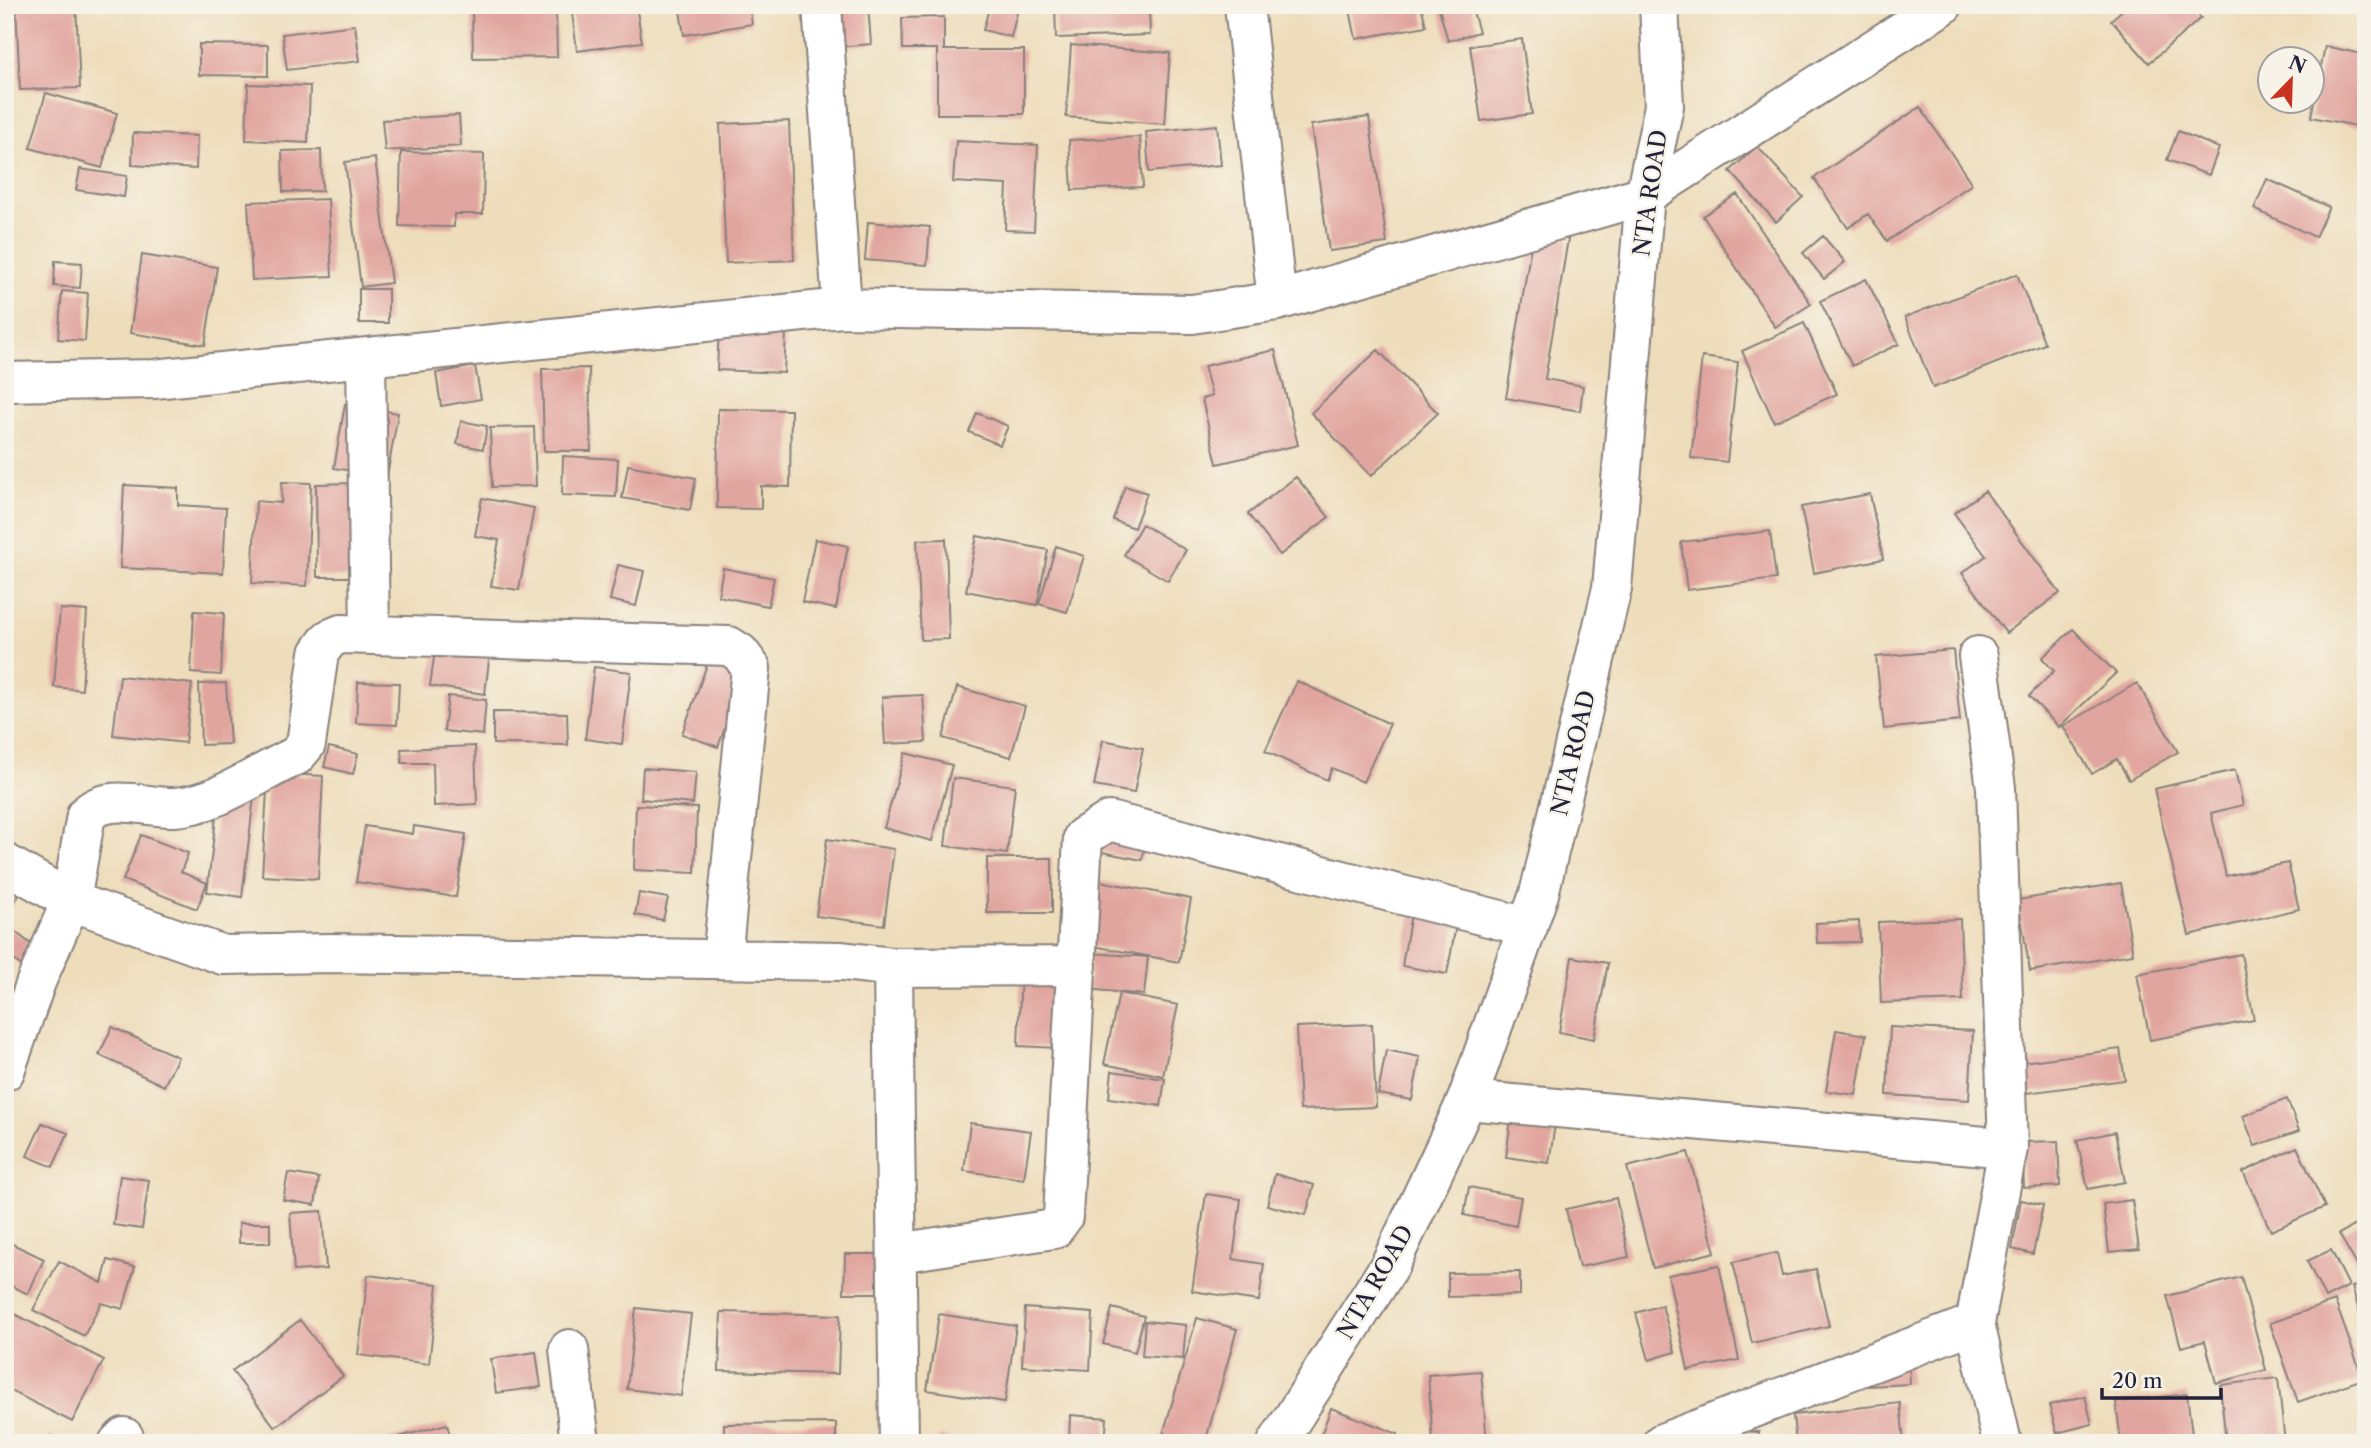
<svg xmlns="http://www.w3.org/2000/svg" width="2371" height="1448" font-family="'Libre Caslon Text',serif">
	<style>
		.building { fill: #e1a59f }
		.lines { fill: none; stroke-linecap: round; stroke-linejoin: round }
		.minor-casing { stroke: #88807b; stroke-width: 42 }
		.tertiary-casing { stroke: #88807b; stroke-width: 42 }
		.minor { stroke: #fff; stroke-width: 38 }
		.tertiary { stroke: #fff; stroke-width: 38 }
		.labels { text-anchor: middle; stroke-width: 5; stroke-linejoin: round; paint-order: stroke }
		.street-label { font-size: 23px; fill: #22223b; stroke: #f7f3e8 }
	</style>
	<rect width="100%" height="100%" fill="#f7f3e8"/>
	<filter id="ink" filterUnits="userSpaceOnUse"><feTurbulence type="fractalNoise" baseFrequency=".0143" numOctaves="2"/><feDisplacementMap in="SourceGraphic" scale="14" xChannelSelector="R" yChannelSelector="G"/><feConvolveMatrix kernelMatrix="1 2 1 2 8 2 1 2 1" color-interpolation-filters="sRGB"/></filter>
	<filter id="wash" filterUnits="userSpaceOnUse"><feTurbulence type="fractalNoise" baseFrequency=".00686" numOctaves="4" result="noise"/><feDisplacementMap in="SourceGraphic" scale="28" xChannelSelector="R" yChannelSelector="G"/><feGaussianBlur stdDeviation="1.57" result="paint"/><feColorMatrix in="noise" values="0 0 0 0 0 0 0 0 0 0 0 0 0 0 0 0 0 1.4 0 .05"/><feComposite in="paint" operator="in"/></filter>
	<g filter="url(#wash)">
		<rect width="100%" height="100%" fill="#edb"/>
		<g id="blocks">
			<path class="building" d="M16,5h60l4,83 -60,2z
				M571,5h65l6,37 -65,9z
				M679,5h70l3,19 -68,11z
				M834,5h34l3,39 -33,3z
				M990,5h29l-8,32 -28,-7z
				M1055,5h94l1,30 -94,3z
				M1349,5h72l5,21 -70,13z
				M1438,5h33l8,27 -31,9z
				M2128,5h61l12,13 -52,45 -38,-43z
				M556,6l1,51 -84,1 -1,-50z
				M944,17v33h80v64h-87v-65h-34l-1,-31z
				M355,25l5,36 -73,9 -5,-36z
				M1522,39l10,75 -51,7 -11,-75z
				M199,44l69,1v31l-69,-1z
				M1071,45l99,8 -5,71 -99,-7z
				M2325,46l41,9v73l-55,-11z
				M248,84l62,2 -2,57 -62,-3z
				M46,93l71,20 -15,55 -72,-20z
				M1920,107l52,77 -85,57 -19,-27 -20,14 -34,-50z
				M459,115l2,31 -76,5 -3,-31z
				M1369,117l18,126 -58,8 -18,-126z
				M789,121l5,139 -68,3 -6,-139z
				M1217,125l4,40 -72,7 -3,-40z
				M2178,131l41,17 -10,27 -42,-15z
				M133,133l64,3 -1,33 -64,-4z
				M1140,137l3,50 -71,3 -3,-50z
				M956,141l82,4 -4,86 -29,-1 2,-45 -54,-3z
				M1757,146l46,51 -27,25 -46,-51z
				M321,150l1,41 -39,1 -1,-41z
				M401,152l83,2 -1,60h-29v13l-55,-1z
				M375,158l16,125 -30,4 -16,-125z
				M80,169l47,7 -3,21 -48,-7z
				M2267,179l62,28 -14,30 -61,-28z
				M1737,194l74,110 -36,23 -72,-111z
				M328,199l4,77 -80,4 -4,-78z
				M868,222l62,5 -3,38 -62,-5z
				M1533,234l35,5 -23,140 38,7 -3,25 -74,-13z
				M1823,236l22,26 -21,17 -21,-26z
				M142,255l75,12 -12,78 -75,-12z
				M55,261l27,2 -2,25 -26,-2z
				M2017,274l28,70 -112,44 -28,-71z
				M1866,279l33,65 -47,22 -32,-65z
				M359,289h29v34h-29z
				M62,291l26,2 -3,48 -27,-2z
				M1804,323l33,71 -63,28 -32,-71z
				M719,328l67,4 -2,41 -67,-3z
				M1275,350l23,95 -81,19 -15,-65 10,-3 -8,-30z
				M1378,350l60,63 -67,63 -60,-63z
				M1702,357l36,5 -11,100 -36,-4z
				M475,366l6,33 -40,7 -5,-33z
				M589,368l2,83h-47l-2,-82z
				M345,404l53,9 -11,64 -53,-9z
				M718,409l73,1 -1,77 -29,-1v23l-44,-1z
				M977,413l31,13 -8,19 -31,-13z
				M461,421l26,5 -4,23 -26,-5z
				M534,427l2,59 -44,1 -2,-59z
				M563,456l55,3 -2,38 -54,-2z
				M628,465l68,13 -6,32 -68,-12z
				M1296,477l33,40 -49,38 -32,-41z
				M282,482l29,1 -4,103 -55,-3 4,-82 25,2z
				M353,483l26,94h-62l-1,-93z
				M124,485l54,3v17l48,3 -3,65 -103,-5z
				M1125,486l22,7 -13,35 -21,-8z
				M1985,491l75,102 -54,40 -44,-60 24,-17 -32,-43z
				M1870,494l13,65 -69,14 -13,-66z
				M482,498l52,10 -15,82 -28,-4 8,-46 -24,-4z
				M1142,524l44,26 -18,31 -44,-26z
				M1770,531l6,48 -89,11 -6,-48z
				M977,536l71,14 -11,55 -71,-14z
				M815,539l33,7 -12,63 -34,-7z
				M946,539l3,100 -28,1 -4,-100z
				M1056,546l28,10 -17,56 -28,-8z
				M618,565l26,6 -8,35 -26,-6z
				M723,568l51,10 -6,28 -50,-10z
				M60,609l27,2 -5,79 -28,-3z
				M194,611l30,2 -3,62 -30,-2z
				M2073,629l43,44 -57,54 -30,-31 25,-25 -12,-13z
				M718,634l36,13 -36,100 -36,-13z
				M437,636l54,7 -6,51 -55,-8z
				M1953,650l7,71 -76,8 -8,-72z
				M594,667l37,5 -9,72 -37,-5z
				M120,676l72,8 -7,59 -72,-8z
				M1297,681l93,43 -27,58 -31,-14 -5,12 -62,-29z
				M358,682l41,1 -2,42 -41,-2z
				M226,683l4,61 -29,1 -2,-61z
				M2137,683l41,69 -49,28 -12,-21 -25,15 -29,-48z
				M957,687l68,19 -14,51 -68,-19z
				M923,695l3,47 -41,2 -3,-47z
				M448,696l38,4 -3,35 -39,-4z
				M493,712l74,1 1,32 -75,-1z
				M1103,740l40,8 -9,45 -40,-7z
				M475,746l2,58 -43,2 -1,-43h-31l-1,-14z
				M329,747l29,7 -5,20 -29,-7z
				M905,753l47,12 -20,76 -48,-13z
				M643,768l53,4 -3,32 -52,-5z
				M2235,770l8,35 -32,8 15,63 62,-13 11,46 -110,26 -35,-146z
				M268,773l55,3 -5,103 -56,-3z
				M953,778l62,8 -8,68 -62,-8z
				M219,793l35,4 -12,100 -35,-5z
				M636,805l61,3 -2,65 -61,-3z
				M1102,823l46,8 -6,29 -45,-9z
				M365,826l48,8 1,-8 52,8 -10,63 -100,-15z
				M141,835l47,18 -7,19 26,11 -10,26 -74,-29z
				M827,839l67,10 -10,76 -68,-9z
				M987,858h65v55h-65z
				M1100,881l91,18 -12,63 -91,-17z
				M2121,883l12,71 -103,17 -12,-71z
				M5,884l15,10 -15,21z
				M639,893l29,5 -5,22 -28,-5z
				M1414,896l46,8 -13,70 -45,-8z
				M1960,919l3,81 -82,3 -3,-81z
				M1859,921l1,21 -43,1 -1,-20z
				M13,930l29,23 -14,18 -23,-18v-13z
				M1091,953l57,4 -4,38 -56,-6z
				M2241,954l13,66 -104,20 -13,-66z
				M1572,957l36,6 -14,76 -35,-7z
				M1021,968l39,2 -3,78 -39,-2z
				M1119,993l59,12 -15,71 -59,-12z
				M1372,1024l4,83 -76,3 -4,-83z
				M112,1027l66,30 -14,29 -65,-31z
				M1890,1027l83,4 -4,69 -82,-5z
				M1836,1030l30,5 -10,60 -30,-4z
				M2120,1049l5,31 -98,13 -5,-31z
				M1386,1050l34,7 -8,43 -34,-6z
				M1112,1071l53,8 -4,27 -52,-8z
				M2287,1099l12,32 -44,15 -12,-30z
				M1512,1111l44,7 -7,45 -43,-6z
				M42,1123l26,10 -15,34 -26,-11z
				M970,1123l61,8 -7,48 -60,-8z
				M2115,1132l10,50 -37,7 -11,-49z
				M2058,1141l2,45 -36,2 -2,-46z
				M2297,1147l28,60 -54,24 -28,-59z
				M1688,1152l27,100 -62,16 -26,-101z
				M288,1173l31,5 -4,27 -32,-5z
				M1275,1174l39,11 -8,30 -39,-10z
				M120,1176l29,4 -7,49 -29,-4z
				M1469,1187l52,10 -5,29 -52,-11z
				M1206,1194l35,5 -8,60 31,5 -5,37 -67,-10z
				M1616,1198l13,59 -50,10 -13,-58z
				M2021,1200l22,5 -10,49 -21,-5z
				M2132,1200l7,49 -30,3 -6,-48z
				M322,1211l4,58 -32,2 -4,-58z
				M2366,1219v62l-27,-47z
				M239,1223h31v20h-31z
				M6,1241l38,18 -16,35 -23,-11z
				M2331,1250l18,36 -24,12 -18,-37z
				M1777,1253l5,23 34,-7 13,57 -77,17 -19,-81z
				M845,1254h39l-1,39h-39z
				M108,1260l27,7 -12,42 -22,-6 -17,33 -51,-26 26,-49 43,22z
				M1719,1265l20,95 -51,10 -20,-95z
				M1520,1272v23l-72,2v-24z
				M368,1275l70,9 -9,80 -71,-9z
				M2241,1277l25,93 -50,13 -11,-42 -24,6 -14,-51z
				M2366,1284v46l-1,1 -13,-44z
				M2335,1301l28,78 -65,23 -28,-79z
				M1662,1305l13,47 -26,8 -13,-47z
				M636,1308l55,6 -10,82 -54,-7z
				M1025,1308l68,5 -3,57 -68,-4z
				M1112,1308l32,8 -9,36 -32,-8z
				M11,1312l93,48 -32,62 -67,-34v-64z
				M721,1312l119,3 -2,59 -119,-3z
				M939,1314l77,12 -11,76 -78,-12z
				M1197,1318l40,11 -32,114h-38l-6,-2z
				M300,1320l43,56 -68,51 -43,-56z
				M1145,1321l41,4 -3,34 -41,-3z
				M536,1352l5,35 -45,6 -5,-34z
				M1909,1356l1,28 -42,2 -1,-28z
				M1481,1371l6,72h-54l-5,-68z
				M2278,1378l7,65h-59l-6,-58z
				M2187,1394l6,49h-72l-5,-41z
				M2085,1396l7,28 -35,9 -8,-28z
				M1900,1403l4,40h-108l-3,-28z
				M1331,1408l67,26 -3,9h-77z
				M1070,1415l37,3 -2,25h-36z
				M836,1423v20h-112v-19z
				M447,1424l5,19h-72v-1z
				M1673,1428l86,4v11h-86z
				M51,1436l9,7h-15z
				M939,1436l21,6v1h-23z"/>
		</g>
	</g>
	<g filter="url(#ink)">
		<use href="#blocks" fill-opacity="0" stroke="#88807b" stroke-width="2"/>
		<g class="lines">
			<g class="minor-casing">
				<path id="minor" d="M822,5l20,303
					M1244,5l33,296
					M366,359l4,276
					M5,382l149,-3 688,-71 350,6 85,-13 368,-106 298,-190
					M1978,656l18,132 12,360 -33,175 27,120
					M5,863l66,38 -35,81 -31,89
					M722,959l29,-291 -11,-15 -11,-7 -388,-12 -12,5 -10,14 -13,91 -10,12c-38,17 -78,48 -121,51 -28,1 -67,-15 -89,8l-15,86 152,54 107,-2 512,8 51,6 6,476
					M893,967l184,-1
					M1467,1100l541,48
					M898,1253l156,-24 9,-12 20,-380 26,-16 419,106
					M569,1349l11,94
					M118,1443l6,-6
					M1662,1443l313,-120"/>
			</g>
			<g class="tertiary-casing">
				<path id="tertiary" d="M1277,1443l113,-178 77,-165 72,-206 73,-306 33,-393 19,-89 -5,-101"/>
			</g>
			<use href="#minor" class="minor"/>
			<use href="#tertiary" class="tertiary"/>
		</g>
	</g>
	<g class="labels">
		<g class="street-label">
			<text transform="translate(1650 193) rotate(-82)" y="8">NTA ROAD</text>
			<text transform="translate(1573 753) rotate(-77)" y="8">NTA ROAD</text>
			<text transform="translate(1375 1282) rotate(-60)" y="8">NTA ROAD</text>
		</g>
	</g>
	<rect width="2371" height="1448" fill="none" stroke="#f7f3e8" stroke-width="28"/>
	<g transform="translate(2291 80) rotate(23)"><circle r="33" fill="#f7f3e8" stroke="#a29fa3" stroke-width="2"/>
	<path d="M0-5L12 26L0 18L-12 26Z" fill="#c8321e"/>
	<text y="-10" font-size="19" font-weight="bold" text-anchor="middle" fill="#22223b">N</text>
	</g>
	<path d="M2102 1388v10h119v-10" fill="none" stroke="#22223b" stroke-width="3.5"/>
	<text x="2112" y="1388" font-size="21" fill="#22223b" stroke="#f7f3e8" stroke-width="5" paint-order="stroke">20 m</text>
</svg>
